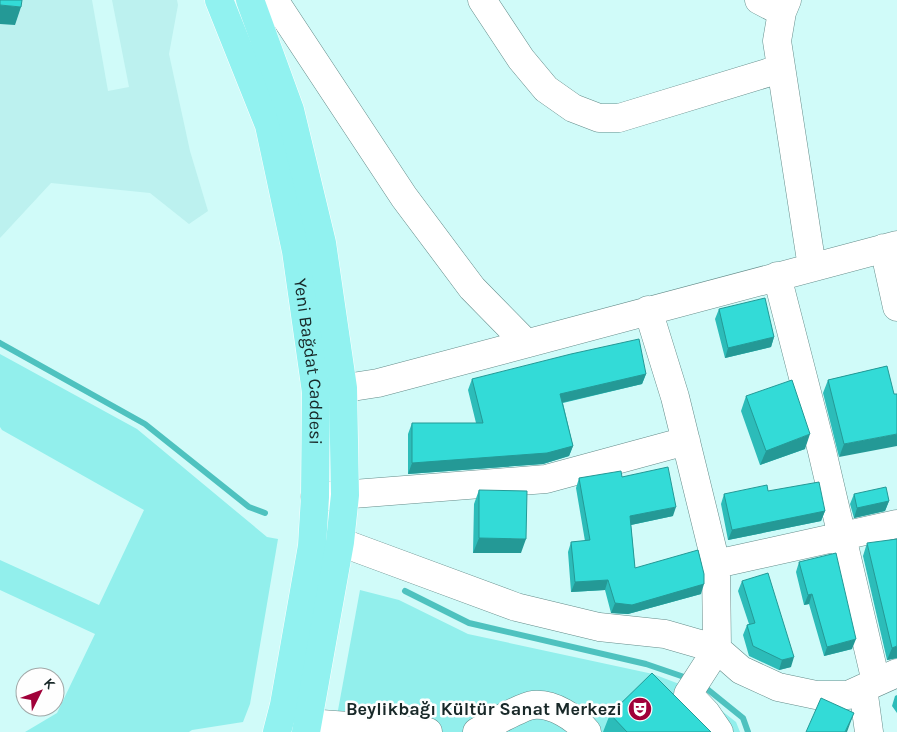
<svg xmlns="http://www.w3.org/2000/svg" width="897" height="732" font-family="Karla,sans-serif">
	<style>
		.built { fill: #bcf1ef }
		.green { fill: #92efec }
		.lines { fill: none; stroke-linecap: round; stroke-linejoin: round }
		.stream { stroke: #4ec2bf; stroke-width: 6 }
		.minor-casing { stroke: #648c8a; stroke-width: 29 }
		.major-casing { stroke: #fff; stroke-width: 29 }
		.minor { stroke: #fff; stroke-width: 28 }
		.major { stroke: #91f2f0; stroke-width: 28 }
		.wall { fill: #2cbcb9 }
		.shaded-wall { fill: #249996 }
		.building { fill: #33dbd7; stroke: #249996 }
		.labels { text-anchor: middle; stroke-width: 5; stroke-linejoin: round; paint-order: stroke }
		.street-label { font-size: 18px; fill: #182828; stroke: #fefefe }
		.poi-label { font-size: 18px; font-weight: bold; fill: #182828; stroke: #fefefe; text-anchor: end }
	</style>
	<rect width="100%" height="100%" fill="#d0fbf9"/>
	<path class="built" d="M0,0h92l16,91 21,-4 -17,-87h65l1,5 -9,49 21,97 18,60 -19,13 -39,-31 -99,-10 -51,55z"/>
	<path class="green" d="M0,354l137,75 130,108 11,2 -28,165 -7,18 -51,8 -3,2h-164l32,-19 38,-79 -95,-44v-30l99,45 45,-95 -142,-80 -2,-3z
		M360,590l39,10 69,34 185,40 42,16 41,32 4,10h-406z"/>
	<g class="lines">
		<path class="stream" d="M0,343l145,81 104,83 16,6
			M405,591l64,32 177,41 44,15
			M701,684l42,34 5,14"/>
		<g class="minor-casing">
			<path id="minor" d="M274,0l130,197 68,91 54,55
				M482,0l39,59 25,30 27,19 26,10h20l161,-49
				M759,0l23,12
				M787,0l-5,12 -5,29 35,226
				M884,248l13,59
				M777,276l45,175 54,231
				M648,310l27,87 41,167 1,85 -29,45 18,19 13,19
				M320,392l58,-9 519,-138
				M315,497l231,-18 140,-38
				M340,542l176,65 83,20 66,7 52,15 24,21 37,17 38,8h32l49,-22
				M716,564l181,-40
				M863,688l6,44
				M308,723l120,9
				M477,732c10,-6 46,-26 56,-27 20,-2 43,13 54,27"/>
		</g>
		<g class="major-casing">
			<g id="major">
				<path id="s1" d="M219,0l50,125 27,126 20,141 -1,105 -3,49 -28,159 -7,27"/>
				<path d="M250,0l40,110 32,133 21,145 2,107 -5,47 -34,190"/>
			</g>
		</g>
		<use href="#minor" class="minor"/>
		<use href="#major" class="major"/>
	</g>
	<path class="wall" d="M719,309l55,28 -3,10 -46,11 -10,-39z
		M887,366l-48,91 -16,-64 5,-13z
		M646,374l-4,10 -79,19 10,43 -4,10 -26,8 -135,10v-40l4,-11h64l-8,-33 4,-11z
		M746,396l59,53 -45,16 -19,-54z
		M622,477l51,39 -42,9 4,43 66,26 -73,20 -17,-1 -6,-23 -34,2 -3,-40 3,-10 14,-1 -9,-53 3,-10z
		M479,490l42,63h-48l1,-49z
		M768,491l57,20 -4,10 -93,19 -7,-36 3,-10z
		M854,494l35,7 -4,10 -31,7 -4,-14z
		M867,543l30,115 -10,2 -24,-104z
		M799,562l53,87 -28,7 -15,-52 -5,1 -8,-33z
		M742,581l49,86 -12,3 -30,-14 -6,-21 4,-10 2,-1 -11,-33z
		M897,695v18l-5,-7 3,-10z
		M610,714l101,18h-108z"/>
	<path class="shaded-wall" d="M0,5l21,2 -6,18 -15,-1z
		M774,337l-3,10 -46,11 3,-10z
		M646,374l-4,10 -86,20 4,-10z
		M810,434l-5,15 -45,16 6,-14z
		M897,434v12l-58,11 5,-13z
		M573,446l-4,10 -26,8 -135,10 4,-11z
		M889,501l-4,10 -31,7 3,-10z
		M676,507l-3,9 -47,10 4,-10z
		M825,511l-4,10 -93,19 4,-10z
		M479,538l47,1 -5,14h-48z
		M608,580l-3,10 -34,2 4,-10z
		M704,584l-3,10 -73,20 -17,-1 4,-10z
		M812,594l-3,10 -5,1 4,-10z
		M856,639l-4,10 -28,7 3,-9z
		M897,646v12l-10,2 5,-12z
		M794,657l-3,10 -12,3 3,-10z
		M854,713l-7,19h-2z"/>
	<path class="building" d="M0,0h22l-1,7 -21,-2z
		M765,298l9,39 -46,11 -9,-39z
		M639,339l7,35 -86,20 13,52 -26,7 -135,10v-40h71l-11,-44 99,-25z
		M887,366l7,28h3v40l-53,10 -16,-64z
		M792,380l18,54 -44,17 -20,-55z
		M668,467l8,40 -46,9 5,52 63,-18 6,24v10l-72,21 -17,-2 -7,-23 -33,2 -4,-40 19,-2 -11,-62 42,-7 1,6z
		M819,482l6,29 -93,19 -8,-36 43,-9 1,6z
		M886,487l3,14 -32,7 -3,-14z
		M479,490l48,1 -1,48 -47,-1z
		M897,539v107l-5,2 -25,-105z
		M836,553l20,86 -29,8 -15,-53 -4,1 -9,-33z
		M768,573l26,84 -12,3 -29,-14 -6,-21 8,-2 -13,-42z
		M652,673l59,59h-84l-17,-18z
		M821,698l33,15 -9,19h-39z"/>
	<defs>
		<g id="theatre-disc" transform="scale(1.25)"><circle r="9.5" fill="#a00039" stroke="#fefefe"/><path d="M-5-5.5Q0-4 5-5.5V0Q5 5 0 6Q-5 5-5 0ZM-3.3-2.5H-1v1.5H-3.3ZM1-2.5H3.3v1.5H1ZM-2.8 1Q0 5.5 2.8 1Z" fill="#fff"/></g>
	</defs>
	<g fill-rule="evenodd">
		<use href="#theatre-disc" x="640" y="709"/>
	</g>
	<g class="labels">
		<g class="street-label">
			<text dy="6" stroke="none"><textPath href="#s1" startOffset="375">Yeni Bağdat Caddesi</textPath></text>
		</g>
		<g class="poi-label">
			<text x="622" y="715">Beylikbağı Kültür Sanat Merkezi</text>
		</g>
	</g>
	<g transform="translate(40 692) rotate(48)"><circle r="24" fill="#fefefe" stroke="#a2a8a8"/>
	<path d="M0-4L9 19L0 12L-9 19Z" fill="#a00039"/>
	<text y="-8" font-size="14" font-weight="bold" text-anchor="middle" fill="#182828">K</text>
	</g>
</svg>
